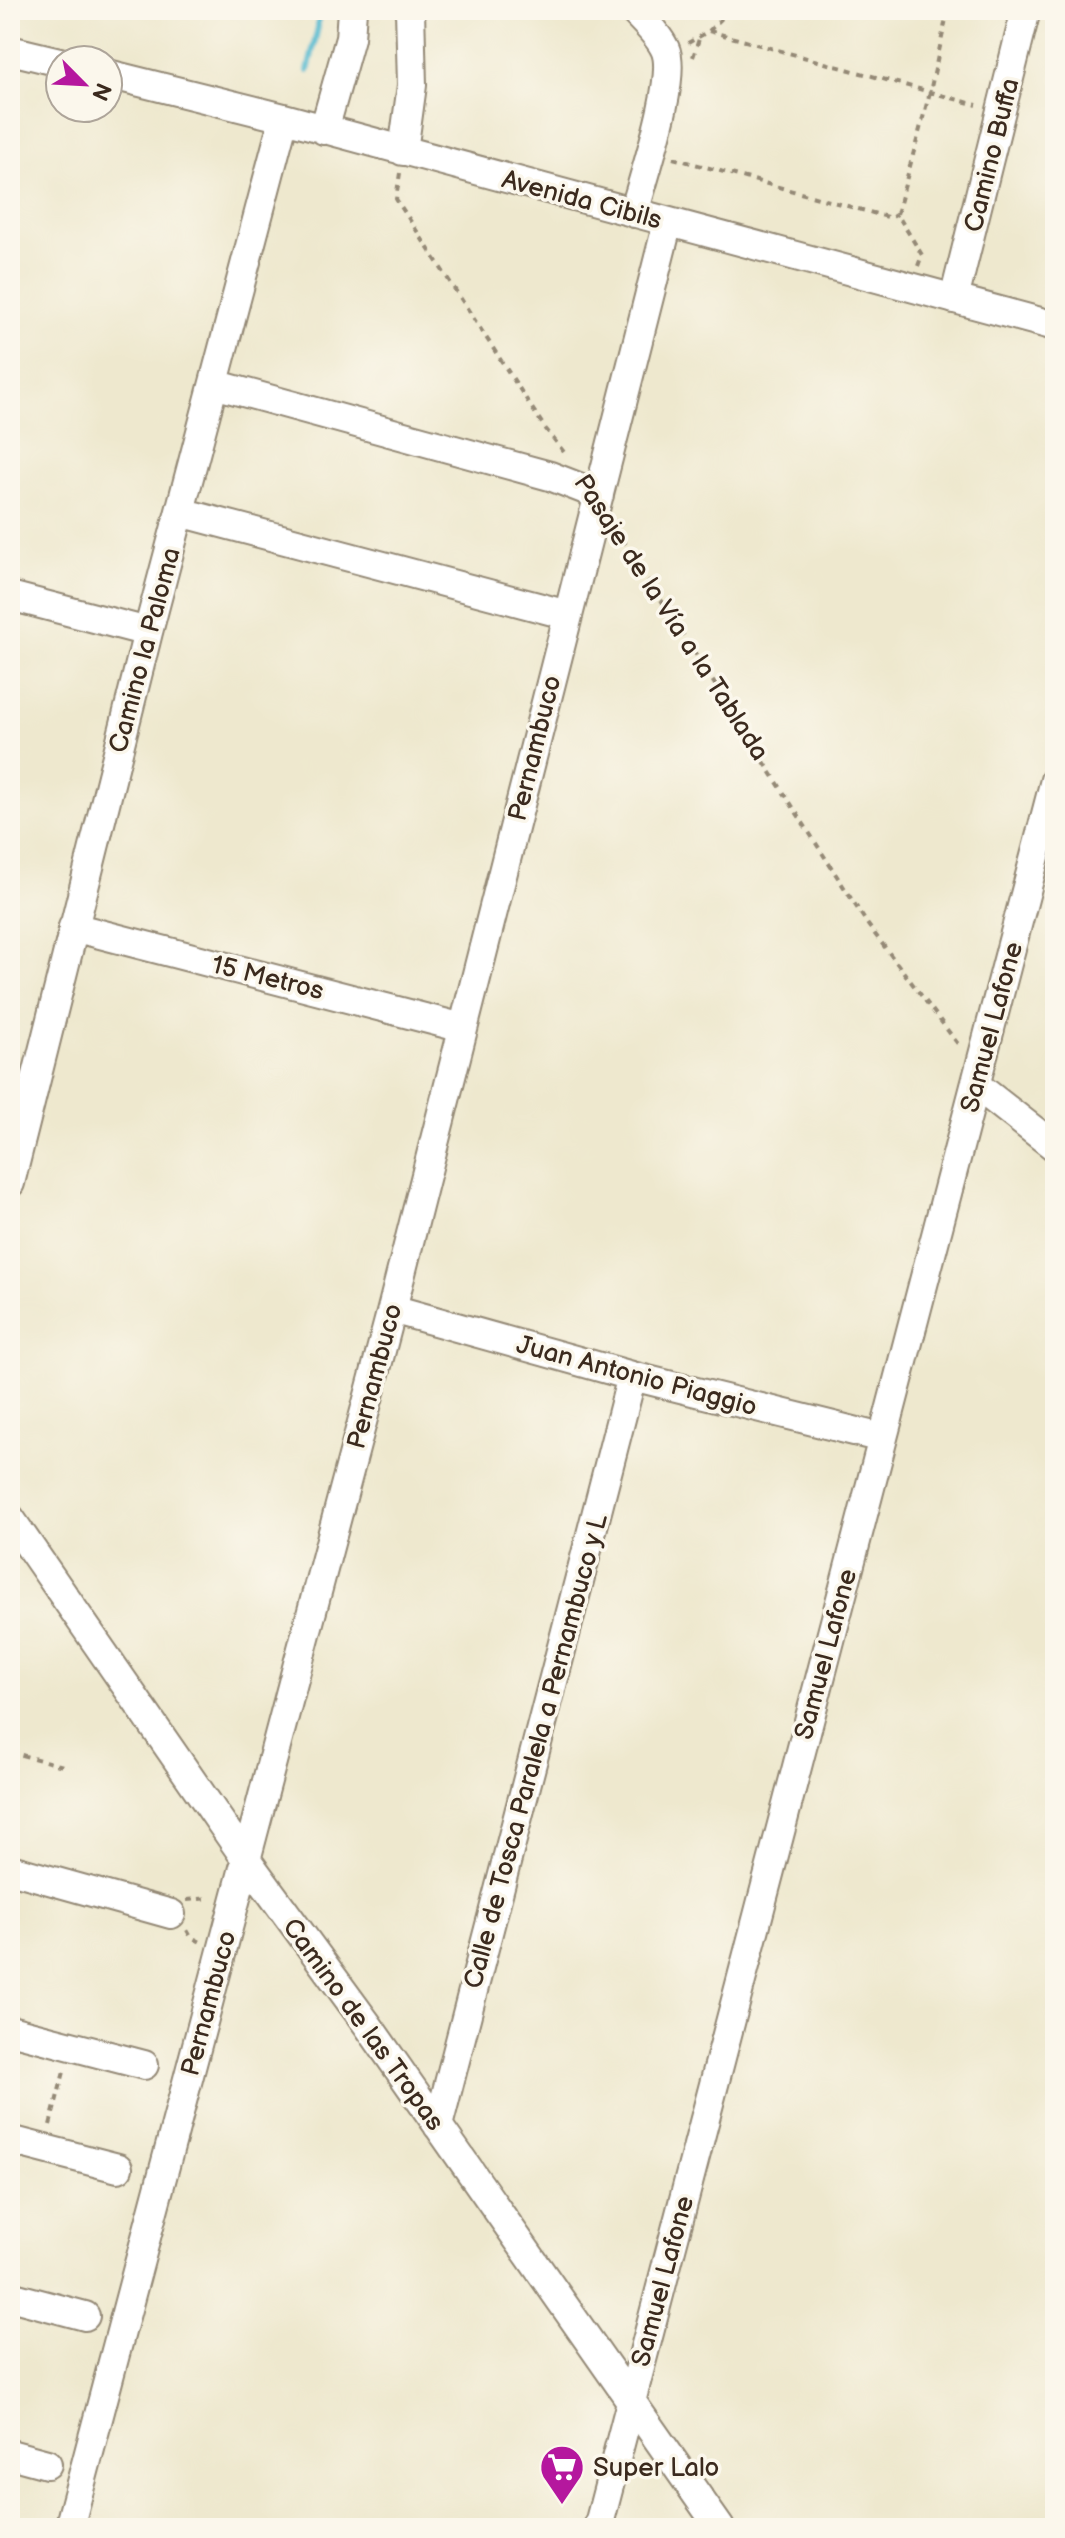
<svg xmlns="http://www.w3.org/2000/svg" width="1065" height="2538" font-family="'Balsamiq Sans',sans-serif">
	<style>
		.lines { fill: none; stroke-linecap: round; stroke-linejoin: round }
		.stream { stroke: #50b8ce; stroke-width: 6 }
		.minor-casing { stroke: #948976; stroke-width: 32 }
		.path { stroke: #948976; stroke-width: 4; stroke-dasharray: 6 6; stroke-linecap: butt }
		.minor { stroke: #fff; stroke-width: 28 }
		.labels { text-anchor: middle; stroke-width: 7; stroke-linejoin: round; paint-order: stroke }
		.street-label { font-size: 26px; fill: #3b2a1e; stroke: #fbf7ec }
		.poi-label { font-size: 26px; fill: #3b2a1e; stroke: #fbf7ec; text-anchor: start }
	</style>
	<rect width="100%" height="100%" fill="#fbf7ec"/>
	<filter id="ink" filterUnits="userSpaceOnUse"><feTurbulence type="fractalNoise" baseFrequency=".0125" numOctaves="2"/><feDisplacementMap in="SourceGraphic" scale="16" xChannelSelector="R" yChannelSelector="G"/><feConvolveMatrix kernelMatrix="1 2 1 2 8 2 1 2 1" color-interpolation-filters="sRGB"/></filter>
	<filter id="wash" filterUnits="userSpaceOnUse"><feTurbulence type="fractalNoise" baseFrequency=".006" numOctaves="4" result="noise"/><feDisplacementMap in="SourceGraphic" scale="32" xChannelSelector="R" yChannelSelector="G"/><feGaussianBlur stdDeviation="1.8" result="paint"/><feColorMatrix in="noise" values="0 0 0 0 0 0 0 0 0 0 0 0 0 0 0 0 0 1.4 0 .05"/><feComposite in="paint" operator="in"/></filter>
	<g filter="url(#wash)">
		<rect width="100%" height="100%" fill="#eee8ce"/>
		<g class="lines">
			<path class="stream" d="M308,71l10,-44v-17"/>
		</g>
	</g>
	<g filter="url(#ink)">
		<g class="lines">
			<g class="minor-casing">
				<path id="minor" d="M633,10c11,12 25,24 32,39 13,28 -22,129 -31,164
					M10,50l50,12
					M108,74l176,44 771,208
					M324,130l26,-92 2,-28
					M403,151l9,-66 -2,-75
					M954,299l72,-289
					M214,384l336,92 49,19
					M180,512l388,103
					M10,596l138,36
					M73,927l390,101
					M976,1085l79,62
					M10,1183l138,-551 136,-514
					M392,1309l240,67 250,62
					M10,1518l236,341 121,165 353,504
					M10,1869l161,45
					M10,2030l134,35
					M438,2126l194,-750
					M10,2140l108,28
					M10,2296l75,20
					M10,2454l37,10
					M69,2528l323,-1219 276,-1087
					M598,2528l457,-1748"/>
			</g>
			<path class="path" d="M709,31l21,-21
				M688,43l21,-12 268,74
				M693,57l6,-18
				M673,158l218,60 6,-4
				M400,173l-4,26 149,229 22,28
				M918,266l4,-11 -25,-41 33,-122 18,-82
				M616,529l252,396 93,123
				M10,1752l57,15
				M187,1900l23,-2
				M187,1930l4,7 10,5
				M50,2125l15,-57"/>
			<use href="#minor" class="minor"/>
		</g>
	</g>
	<defs>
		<g id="supermarket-pin" transform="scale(2.3)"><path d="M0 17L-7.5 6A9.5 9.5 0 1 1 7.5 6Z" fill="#b5179e" stroke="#fbf7ec"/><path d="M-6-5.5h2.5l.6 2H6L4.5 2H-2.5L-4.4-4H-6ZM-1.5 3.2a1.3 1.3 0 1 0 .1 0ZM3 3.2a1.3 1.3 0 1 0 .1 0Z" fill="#fff"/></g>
	</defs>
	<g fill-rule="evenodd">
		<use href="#supermarket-pin" x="562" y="2467"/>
	</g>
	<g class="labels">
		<g class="street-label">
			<text transform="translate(991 155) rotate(-76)" y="9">Camino Buffa</text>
			<text transform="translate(582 199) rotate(15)" y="9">Avenida Cibils</text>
			<text transform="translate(672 617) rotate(57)" y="9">Pasaje de la Vía a la Tablada</text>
			<text transform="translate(144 650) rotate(-75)" y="9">Camino la Paloma</text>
			<text transform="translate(534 748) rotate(-76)" y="9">Pernambuco</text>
			<text transform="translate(268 977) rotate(14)" y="9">15 Metros</text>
			<text transform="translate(991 1027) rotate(-75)" y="9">Samuel Lafone</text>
			<text transform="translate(637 1375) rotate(15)" y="9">Juan Antonio Piaggio</text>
			<text transform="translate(374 1376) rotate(-75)" y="9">Pernambuco</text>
			<text transform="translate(825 1654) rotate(-75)" y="9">Samuel Lafone</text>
			<text transform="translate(535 1751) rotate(-75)" y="9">Calle de Tosca Paralela a Pernambuco y L</text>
			<text transform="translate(208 2003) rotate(-75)" y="9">Pernambuco</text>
			<text transform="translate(364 2024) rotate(54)" y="9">Camino de las Tropas</text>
			<text transform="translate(662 2281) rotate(-75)" y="9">Samuel Lafone</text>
		</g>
		<g class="poi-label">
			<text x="593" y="2476">Super Lalo</text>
		</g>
	</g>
	<rect width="1065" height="2538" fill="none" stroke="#fbf7ec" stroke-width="40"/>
	<g transform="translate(84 84) rotate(114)"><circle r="38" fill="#fbf7ec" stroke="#aea59a" stroke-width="2"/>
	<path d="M0-6L14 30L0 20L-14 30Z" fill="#b5179e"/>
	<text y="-12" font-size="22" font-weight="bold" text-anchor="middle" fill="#3b2a1e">N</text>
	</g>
</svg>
